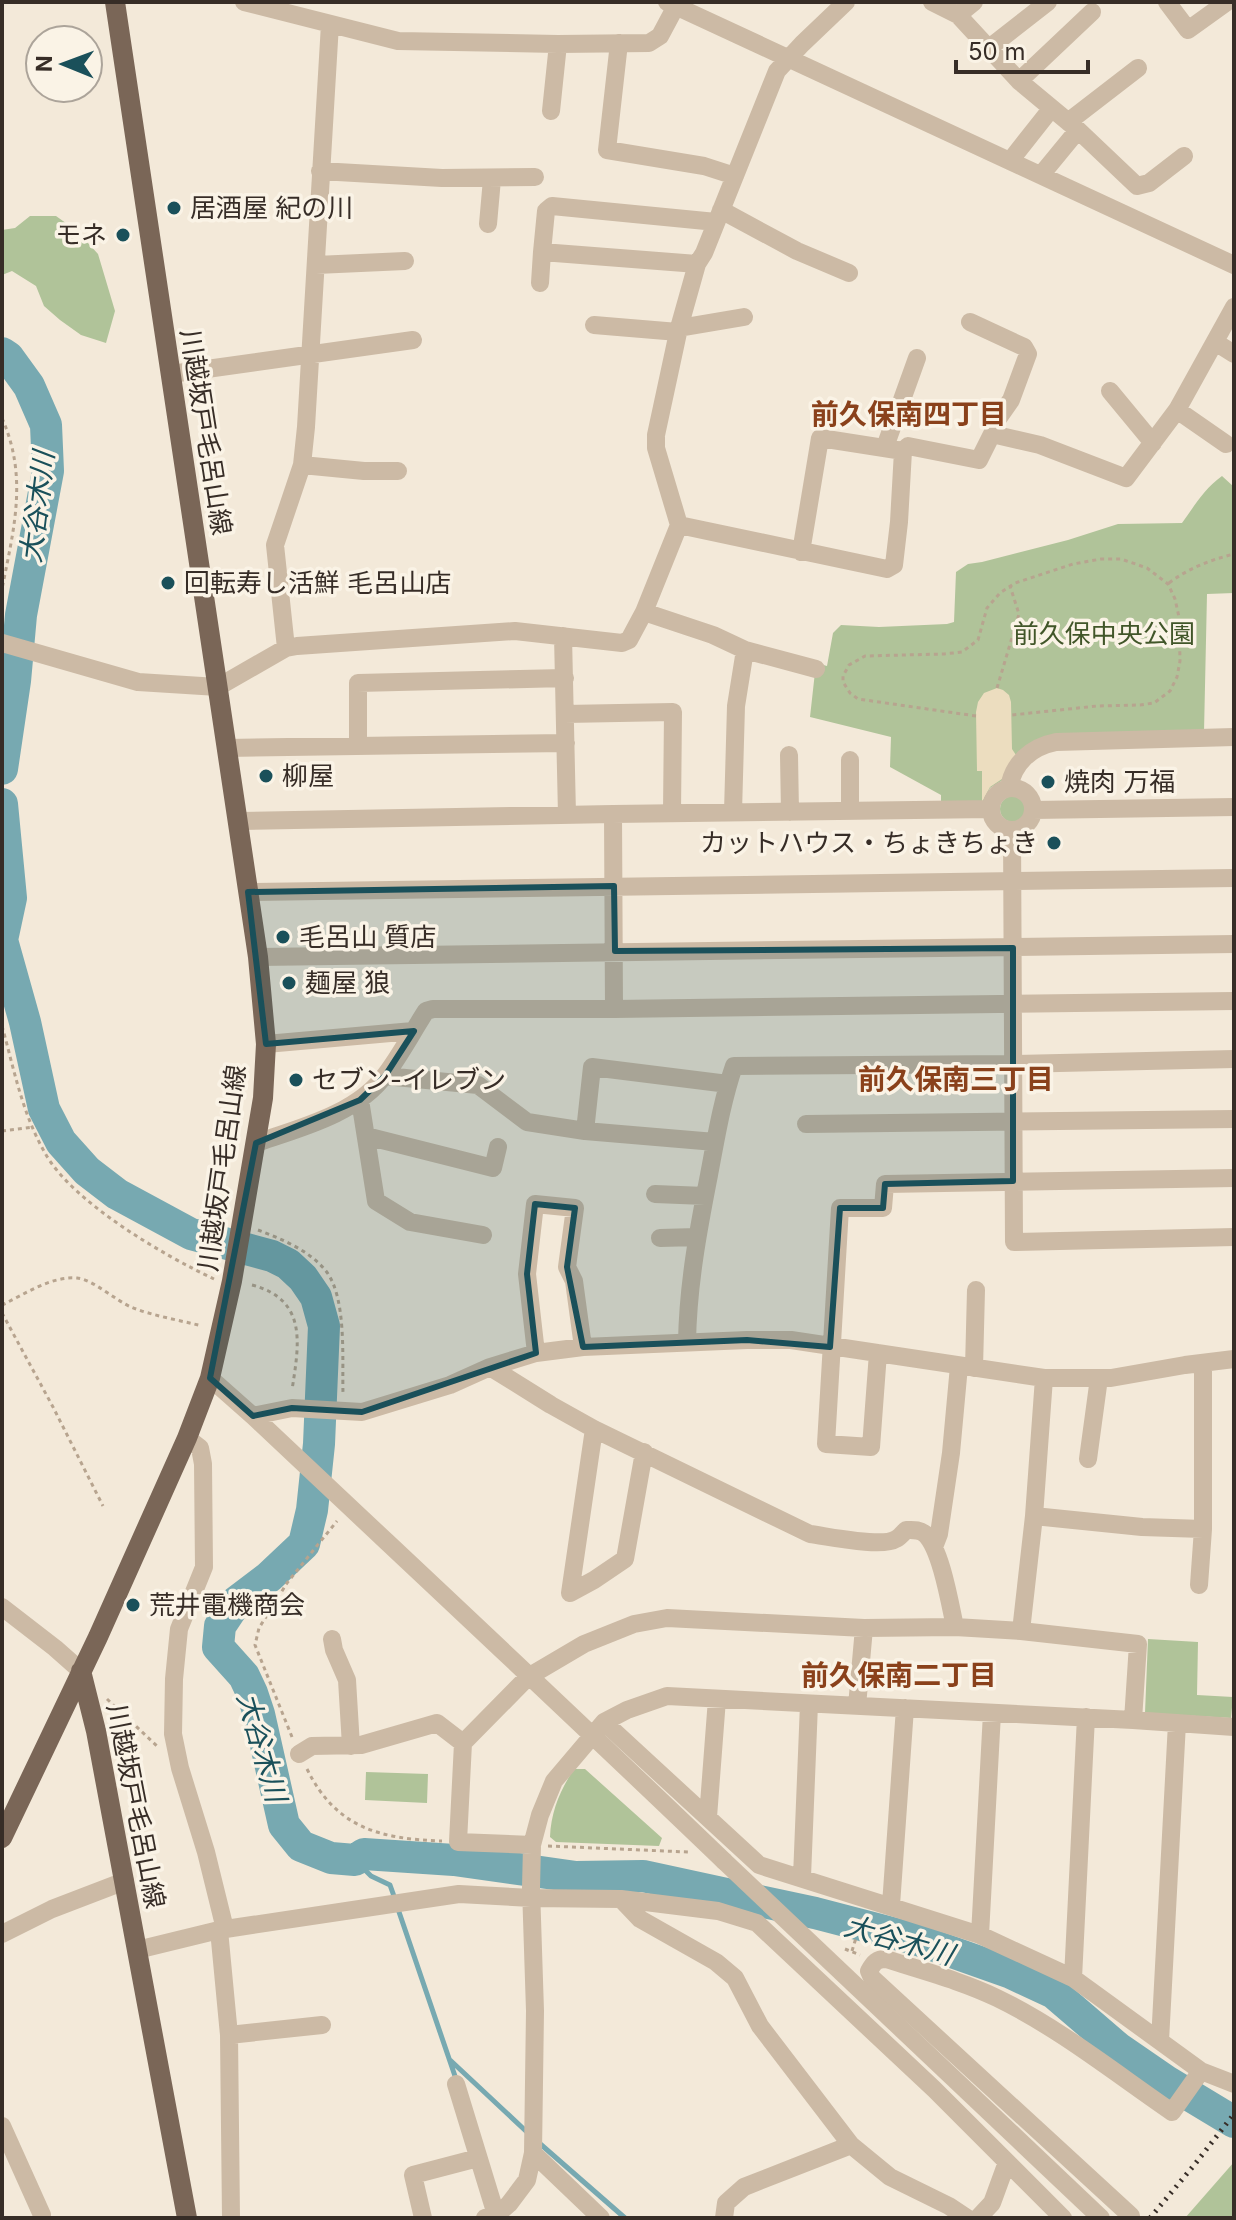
<svg xmlns="http://www.w3.org/2000/svg" width="1236" height="2220" font-family="Inter,'Noto Sans JP',sans-serif">
	<style>
		.green { fill: #b0c399 }
		.plaza { fill: #ecddbf }
		.lines { fill: none; stroke-linecap: round; stroke-linejoin: round }
		.stream { stroke: #77a9b1; stroke-width: 5 }
		.river { stroke: #77a9b1; stroke-width: 32 }
		.path { stroke: #b7a48f; stroke-width: 3; stroke-dasharray: 4 4; stroke-linecap: butt }
		.minor { stroke: #ccbaa5; stroke-width: 18 }
		.major { stroke: #7a6657; stroke-width: 20 }
		.rail { stroke: #372d27; stroke-width: 5; stroke-dasharray: 2 6; stroke-linecap: butt }
		.minor-bridge { stroke: #ccbaa5; stroke-width: 18 }
		.marked { fill: #1a505a; fill-opacity: 0.2; stroke: #1a505a; stroke-width: 6; stroke-linejoin: round }
		.poi-dot { fill: #1a505a; stroke: #faf3e6; stroke-width: 3 }
		.labels { text-anchor: middle; stroke-width: 7; stroke-linejoin: round; paint-order: stroke }
		.poi-label { font-size: 26px; fill: #372d27; stroke: #faf3e6; text-anchor: start }
		.street-label { font-size: 26px; fill: #372d27; stroke: #faf3e6 }
		.park-label { font-size: 26px; fill: #415629; stroke: #faf3e6 }
		.neighbourhood-label { font-size: 28px; font-weight: bold; fill: #8a411b; stroke: #faf3e6 }
		.water-label { font-size: 28px; font-style: italic; fill: #1a505a; stroke: #faf3e6 }
	</style>
	<rect width="100%" height="100%" fill="#f3e9d9"/>
	<path class="green" d="M30,216h26l21,15 21,23 17,57 -9,32 -25,-8 -21,-15 -16,-14 -8,-20 -24,-15 -10,4v-45l13,-2z
		M1222,476l12,11v106l-27,1 -3,138 -158,5 -43,43 -13,8 -7,15 -42,1v-9l-51,-28 1,-30 -81,-20 6,-54 11,3 6,-33 8,-8 38,2 68,-3 7,-2 2,-50 12,-8 14,-2 86,-22 50,-16 64,-1c14,-19 21,-33 40,-47z
		M1000 809a13 13 0 1 1 26 0a13 13 0 1 1-26 0Z
		M1148,1639l50,3 -1,53 36,2 -2,21 -86,-5z
		M574,1769h11l77,69 -3,8 -103,-4 -6,-5c1,-25 10,-47 24,-68z
		M366,1772l62,2 -1,29 -62,-3z
		M1234,2162v56h-49z"/>
	<path class="plaza" d="M997,688l6,2 6,5 2,7 1,47 4,6 -14,24 -12,8 -8,15v-31h-5l-1,-59 2,-10 6,-9z"/>
	<g class="lines">
		<path class="stream" d="M355,1860l16,16 19,9 5,14
			M398,1909l58,170
			M450,2060l78,73
			M538,2142l87,76"/>
		<path class="river" d="M2,353l6,4 21,29 17,39 2,46 -27,144 -6,66 -13,88
			M2,804l9,94 -9,42 23,82 19,87 17,33 26,29 30,23 74,40 81,22 16,8 15,14 13,19 8,29 -5,118 -7,66 -8,34 -35,33 -33,25 -16,24 -2,21 26,29 8,17 7,21 25,111 17,21 30,12 24,2 9,-6 90,6 122,17 67,-1 172,37 100,26 96,34 43,20 64,55 48,33 68,41"/>
		<path class="path" d="M2,418c26,59 12,110 0,171
			M1169,583c20,-15 41,-23 65,-29
			M997,688l22,-74 -9,-28
			M976,716l-118,-17 -8,-6 -7,-11v-6l6,-11 16,-9 79,-2 18,-2 16,-12 9,-32 13,-15 15,-10 58,-19 28,-5h20l26,9 21,16 7,15 4,18 1,44 -3,16 -7,14 -16,12 -14,2 -43,1 -85,9
			M2,1026c12,43 20,87 43,127 27,49 118,102 169,126
			M2,1131l31,-4
			M258,1230c24,9 52,21 68,41 21,27 16,89 17,122
			M252,1285c56,15 47,59 40,105
			M2,1305c23,-11 49,-29 75,-27 15,1 38,22 54,29 22,9 48,13 71,19
			M2,1313l51,94 50,99
			M107,1699l50,47
			M292,1737l-37,-92 4,-17 28,-45 50,-62
			M307,1769c29,59 73,70 135,72
			M548,1846l140,6
			M845,1949l15,6
			M852,1951l10,-33"/>
		<path class="minor" d="M244,2l154,39 160,3 91,-1 11,-7 16,-30
			M667,2l567,263
			M932,2l26,13 61,66 59,49 59,56 12,-3 35,-27
			M1167,2l21,28 39,-28
			M958,15l16,-13
			M619,43l-12,107 97,16 31,10
			M989,48l59,-46
			M1019,81l73,-69
			M551,111l7,-67
			M1068,122l70,-54
			M1010,161l41,-52
			M320,171l122,7 93,-1
			M1041,175l37,-45
			M721,210l76,41 52,22
			M488,224l4,-45
			M697,264l-155,-12 4,-41 6,-5 164,16
			M316,265l89,-4
			M540,283l2,-31
			M970,322l54,25 4,7 -17,46 -14,20 -5,14
			M594,325l84,7
			M679,328l65,-11
			M1215,342l19,12
			M171,374l242,-34
			M1110,391l43,52
			M1177,410l49,34
			M885,447l32,-89
			M302,465l62,6h34
			M679,525l208,44 7,-4 5,-43 4,-71
			M801,552l19,-114 83,13 5,-5 71,14 13,-26 48,11 86,33 51,-68 57,-103
			M644,612l69,23 32,15 71,19
			M563,636l4,179
			M2,643l136,39 80,5 68,-39 11,-2 218,-15 107,12 7,-3 15,-28 35,-87 -23,-77v-13l23,-107 18,-64 7,-11 73,-182 25,-27 44,-42
			M286,648l-11,-103 27,-80 4,-38 24,-403
			M565,714l108,-2 -1,101
			M358,745v-62l207,-5
			M226,748l340,-5
			M789,755l1,57
			M850,760v51
			M1009,788c4,-25 22,-41 47,-46l178,-5
			M991 809a21 21 0 1 1 42 0a21 21 0 1 1-42 0Z
			M1033,810l201,-3
			M733,812l3,-106 9,-56
			M613,814l1,195
			M238,821l375,-7 378,-5
			M1012,830l2,412 220,-5
			M248,892l986,-14
			M258,957l976,-13
			M266,1044l147,-13
			M385,1076l93,9 49,37 58,9 130,11
			M360,1100l16,101 34,21 73,13
			M806,1124l428,-5
			M585,1131l7,-64 136,17
			M366,1136l127,32 5,-21
			M256,1143c44,-15 101,-29 130,-69 15,-20 27,-43 40,-63l7,-2h181l620,-8
			M655,1194l50,2
			M660,1238l37,-1
			M687,1342c1,-57 11,-111 22,-167 7,-37 13,-74 25,-109l278,-2 222,-5
			M536,1353l-9,-79 8,-70 40,4 -8,59 7,14 9,66
			M878,1353l-7,94 -45,-3 14,-236h43l2,-24 349,-6
			M490,1367l61,38 43,24 216,105c17,2 72,14 86,5 4,-2 7,-6 10,-9 7,0 13,-1 19,4 16,15 25,70 30,93
			M974,1368l2,-78
			M210,1378l43,38c157,148 315,295 471,445
			M253,1416l39,-8 70,4 88,-27 40,-18 46,-14 47,-6 164,-7h44l253,38h67l74,-13 49,-6
			M594,1429l-24,164 24,-13 31,-21 19,-107
			M187,1438l13,10 3,16 1,103 -25,62 -5,50 -1,55 7,34 26,84 19,77
			M1088,1459l11,-81
			M1034,1516l108,11 61,2
			M934,1547l5,-13 12,-81 8,-87
			M1199,1585l4,-56v-166
			M2,1607l53,41 26,23
			M1021,1631l13,-115 10,-138
			M332,1639l2,11 13,30 4,66
			M857,1706l7,-78 91,-1 66,4 117,13 -5,76
			M604,1722l155,143 221,70 93,43 128,93 33,13
			M299,1754l13,-8 49,-1 76,-22 26,20
			M708,1817l9,-118
			M532,1845l-74,-3 5,-99 65,-66 56,-33 50,-20 33,-6 197,10
			M802,1877l7,-173
			M621,1899l97,12 39,12 177,166 129,129
			M891,1905l14,-197
			M219,1930l10,105 2,183
			M2,1934l50,-25 73,-28
			M980,1935l12,-222
			M137,1950l82,-20 240,-36 72,4 90,1 19,20 76,43 19,16 25,48 91,119 39,32 59,29 18,12
			M1073,1978l13,-261
			M229,2035l93,-10
			M1160,2041l17,-318
			M456,2084l41,134
			M2,2126l40,89 -1,3
			M533,2153l68,65
			M1131,2216l-259,-238 -3,-7c5,-9 8,-12 17,-12 37,12 76,22 111,39 62,30 118,75 175,114l29,-41
			M423,2218l-10,-43 65,-17
			M485,2218l11,-3 13,-11 18,-24 6,-27 2,-142 -4,-123 1,-43 8,-30 14,-34 50,-59 23,-12 40,-14 466,24 101,7
			M724,2218l2,-15 18,-16 107,-42
			M978,2218l14,-15 15,-41"/>
		<path class="major" d="M81,1671l15,60 91,487
			M2,1838l96,-201 89,-199 23,-60 22,-97 31,-183 3,-54 -8,-87 -143,-955"/>
		<path class="rail" d="M1150,2218l45,-54 39,-50"/>
		<path class="minor-bridge" d="M724,1861l377,357"/>
	</g>
	<path class="marked" d="M614,886l1,65 398,-3v233l-128,3 -2,24h-43l-10,139 -83,-7 -164,7 -16,-80 8,-59 -40,-4 -8,70 9,79 -174,59 -70,-4 -39,8 -43,-38 46,-235 104,-43 25,-24 29,-45 -148,13 -18,-152z"/>
	<g class="poi-dot">
		<circle cx="174" cy="208" r="8"/>
		<circle cx="123" cy="235" r="8"/>
		<circle cx="168" cy="583" r="8"/>
		<circle cx="266" cy="776" r="8"/>
		<circle cx="1048" cy="782" r="8"/>
		<circle cx="1054" cy="843" r="8"/>
		<circle cx="283" cy="937" r="8"/>
		<circle cx="289" cy="983" r="8"/>
		<circle cx="296" cy="1080" r="8"/>
		<circle cx="133" cy="1605" r="8"/>
	</g>
	<g class="labels">
		<g class="poi-label">
			<text x="190" y="217">居酒屋 紀の川</text>
			<text x="107" y="244" text-anchor="end">モネ</text>
			<text x="184" y="592">回転寿し活鮮 毛呂山店</text>
			<text x="282" y="785">柳屋</text>
			<text x="1064" y="791">焼肉 万福</text>
			<text x="1038" y="852" text-anchor="end">カットハウス・ちょきちょき</text>
			<text x="299" y="946">毛呂山 質店</text>
			<text x="305" y="992">麺屋 狼</text>
			<text x="312" y="1089">セブン-イレブン</text>
			<text x="149" y="1614">荒井電機商会</text>
		</g>
		<g class="street-label">
			<text transform="translate(206 432) rotate(81)" y="9">川越坂戸毛呂山線</text>
			<text transform="translate(222 1168) rotate(-82)" y="9">川越坂戸毛呂山線</text>
			<text transform="translate(136 1806) rotate(79)" y="9">川越坂戸毛呂山線</text>
		</g>
		<g class="park-label">
			<text x="1104" y="643">前久保中央公園</text>
		</g>
		<g class="neighbourhood-label">
			<text x="909" y="424">前久保南四丁目</text>
			<text x="956" y="1089">前久保南三丁目</text>
			<text x="899" y="1685">前久保南二丁目</text>
		</g>
		<g class="water-label">
			<text transform="translate(37 507) rotate(-83)" y="10">大谷木川</text>
			<text transform="translate(262 1747) rotate(74)" y="10">大谷木川</text>
			<text transform="translate(899 1940) rotate(16)" y="10">大谷木川</text>
		</g>
	</g>
	<rect width="1236" height="2220" fill="none" stroke="#372d27" stroke-width="8"/>
	<g transform="translate(64 64) rotate(271)"><circle r="38" fill="#faf3e6" stroke="#aca49a" stroke-width="2"/>
	<path d="M0-6L14 30L0 20L-14 30Z" fill="#1a505a"/>
	<text y="-12" font-size="22" font-weight="bold" text-anchor="middle" fill="#372d27">N</text>
	</g>
	<path d="M956 60v12h132v-12" fill="none" stroke="#372d27" stroke-width="4"/>
	<text x="968" y="60" font-size="24" fill="#372d27" stroke="#faf3e6" stroke-width="6" paint-order="stroke">50 m</text>
</svg>
